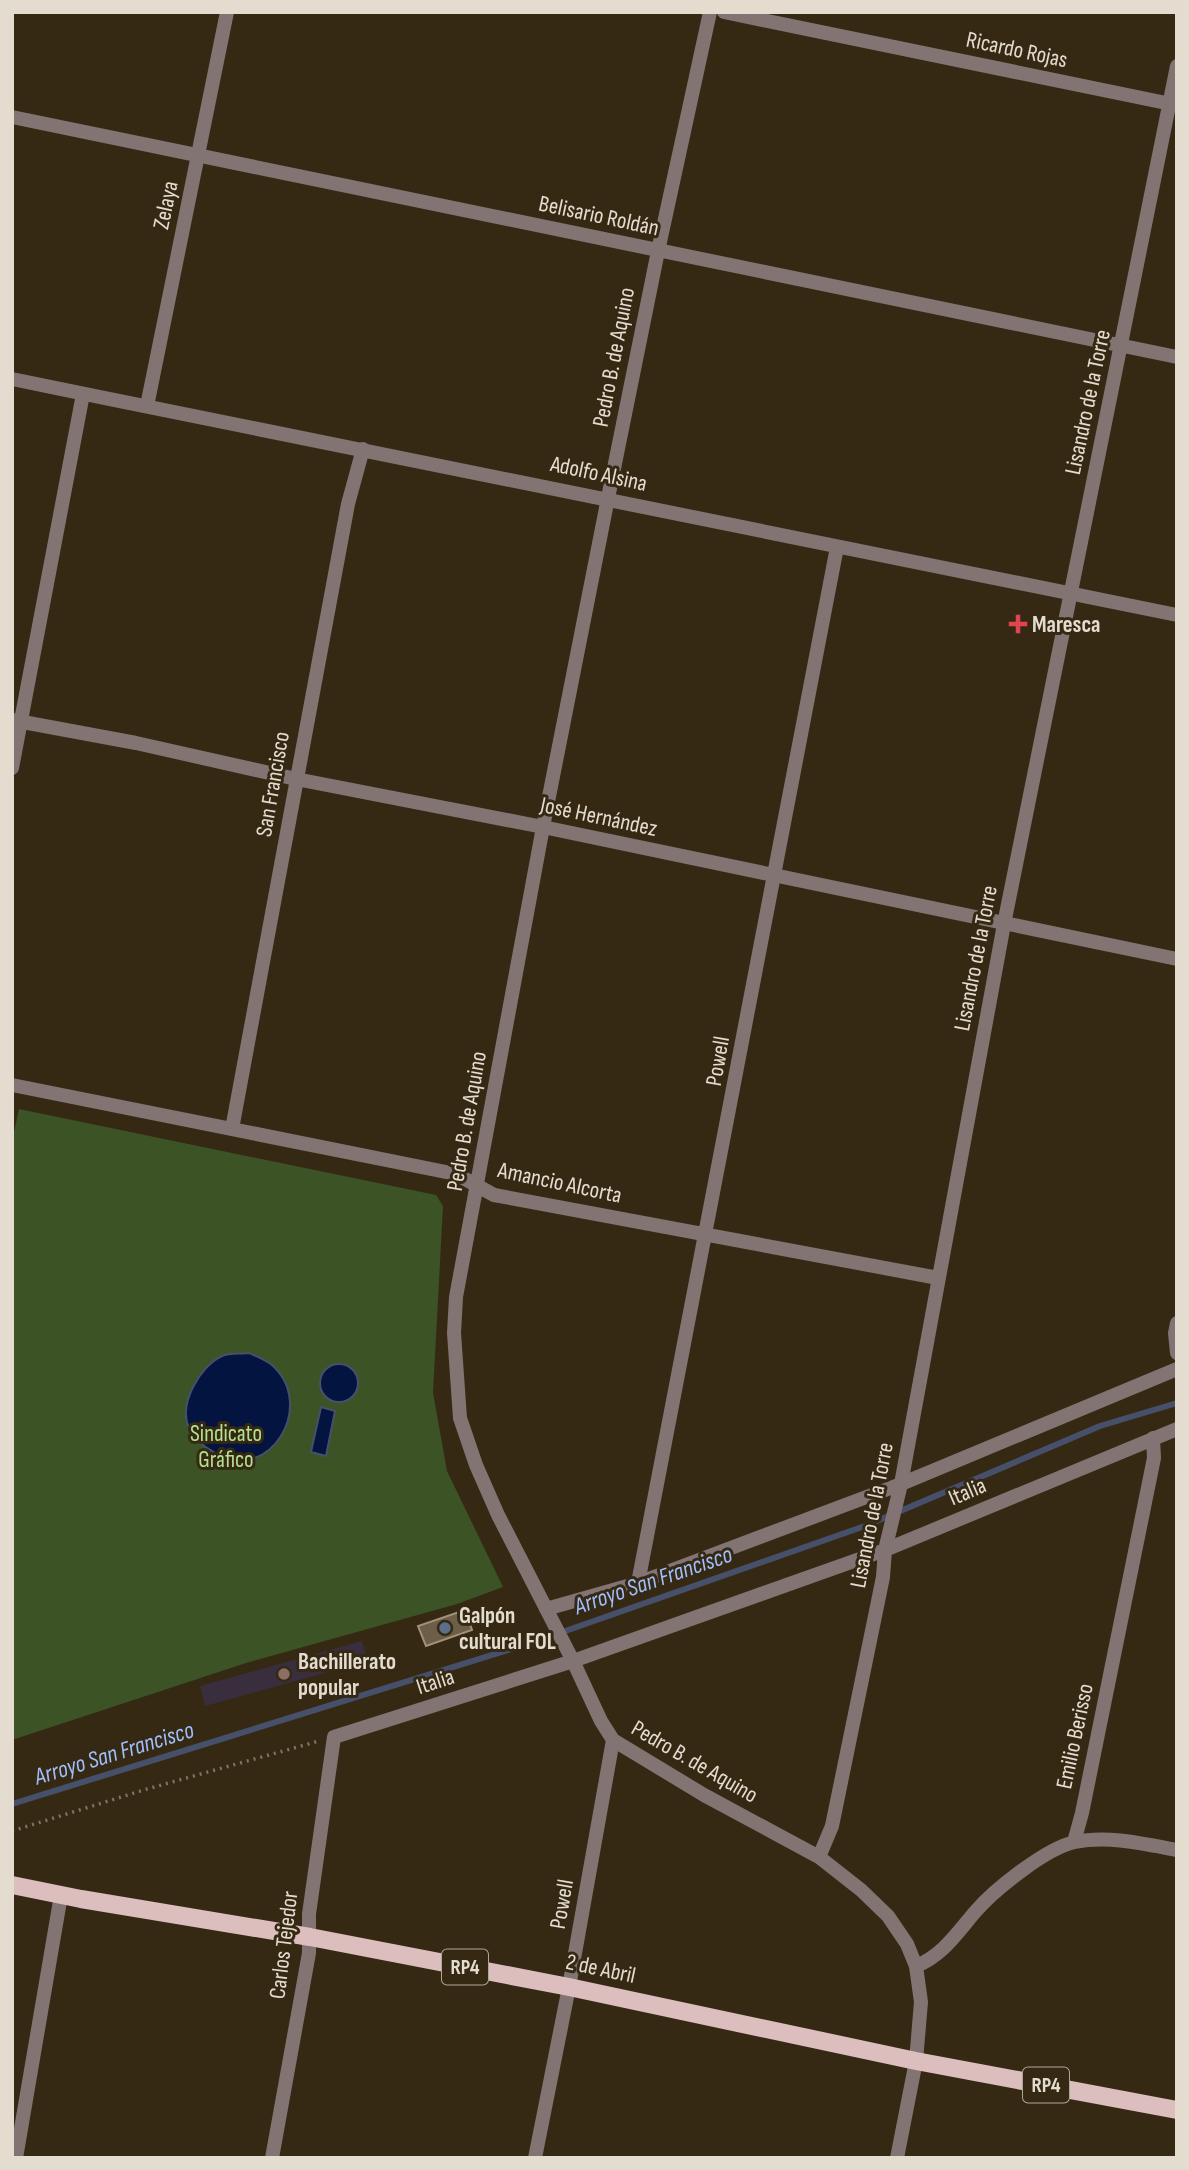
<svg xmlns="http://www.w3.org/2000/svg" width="1189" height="2170" font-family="'Sofia Sans Condensed',sans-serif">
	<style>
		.education { fill: #392e3d }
		.green { fill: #3b5325 }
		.water { fill: #041440; stroke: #47506b; stroke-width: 2 }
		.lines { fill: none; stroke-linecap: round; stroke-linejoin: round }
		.stream { stroke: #47506b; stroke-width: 6 }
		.building { fill: #6d5e47; stroke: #a2927a; stroke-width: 2 }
		.path { stroke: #7f7563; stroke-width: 3.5; stroke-dasharray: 2 5; stroke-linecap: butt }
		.minor { stroke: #837474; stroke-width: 14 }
		.tertiary { stroke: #837474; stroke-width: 14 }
		.primary { stroke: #dbbebd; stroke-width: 18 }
		.health-dot { fill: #e0444e; stroke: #362914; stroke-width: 2.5 }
		.service-dot { fill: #5c6f8a; stroke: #362914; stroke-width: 2.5 }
		.education-dot { fill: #8d6e63; stroke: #362914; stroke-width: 2.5 }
		.labels { text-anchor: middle; stroke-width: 6; stroke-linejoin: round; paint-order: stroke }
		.shield { fill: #362914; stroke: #b0a697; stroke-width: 2 }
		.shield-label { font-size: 21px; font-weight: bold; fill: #e4dccf }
		.street-label { font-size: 23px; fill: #e4dccf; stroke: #362914 }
		.poi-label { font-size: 23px; font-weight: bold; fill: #e4dccf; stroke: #362914; text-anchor: start }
		.park-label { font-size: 23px; fill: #b4e190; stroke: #362914 }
		.water-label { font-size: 24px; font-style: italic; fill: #9fbefb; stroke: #362914 }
	</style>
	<rect width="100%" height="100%" fill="#362914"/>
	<path class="education" d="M362,1641l6,20 -163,45 -5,-20z"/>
	<path class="green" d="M19,1109l417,86 7,11 -10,187 14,78 56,116 -46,17 -211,59 -234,77v-599z"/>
	<path class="water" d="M249,1353c7,3 17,7 23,12 45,40 -2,120 -57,88 -11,-6 -21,-13 -26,-25 -11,-24 11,-62 33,-72 7,-3 19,-2 27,-3z
		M320 1383a19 19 0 1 1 38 0a19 19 0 1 1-38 0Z
		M321,1407l14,4 -9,45 -15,-4z"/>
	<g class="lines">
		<path class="stream" d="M12,1804l522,-162 331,-116 235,-100 77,-23"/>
	</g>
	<path class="building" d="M465,1610l7,20 -46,16 -8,-20z"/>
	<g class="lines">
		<path class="path" d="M12,1831l135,-42 172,-48"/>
		<path class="minor" d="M710,12l-52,239 -50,247 -65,329 -87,470 -2,36 6,85 16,47 22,50 75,146 28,60 12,19 91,55 115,62 42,33 27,26 19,28 9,22 5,36 -5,59 -19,97
			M724,12l452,93
			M12,117l1165,240
			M147,406l80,-394
			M12,720l124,23 160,36 247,48 634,132
			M12,768l71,-374
			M12,1085l444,89 38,21 444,83
			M232,1129l116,-625 15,-55
			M1177,1323l-2,10 2,20
			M638,1583c69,-345 132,-691 199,-1036
			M546,1609l92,-26 263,-99 276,-115
			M1074,1842l8,-29 72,-355 -1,-20
			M819,1857l13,-31 51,-249 2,-27 16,-66 103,-560 173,-858
			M916,1966c26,-10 41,-33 59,-54 19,-22 71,-64 100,-70 33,-7 70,2 102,8
			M16,2158l45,-263
			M272,2158l37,-205v-39l25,-177 239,-76 312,-111 292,-121
			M535,2158l34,-171 44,-247"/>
		<path class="tertiary" d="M12,379c388,80 777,155 1165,236"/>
		<path class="primary" d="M12,1885l69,14 229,38 259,50 347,74 261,49"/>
	</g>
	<path class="health-dot" d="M1014.5 613.5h7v7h7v7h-7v7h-7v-7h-7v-7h7z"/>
	<circle class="service-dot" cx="445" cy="1628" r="7"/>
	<circle class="education-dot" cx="284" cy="1674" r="7"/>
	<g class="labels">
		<g class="shield">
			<rect x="442" y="1949.5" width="46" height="35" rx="5"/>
			<rect x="1023" y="2067.5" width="46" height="35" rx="5"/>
		</g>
		<g class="shield-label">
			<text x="465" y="1974">RP4</text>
			<text x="1046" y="2092">RP4</text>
		</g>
		<g class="street-label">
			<text transform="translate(1017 49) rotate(12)" y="8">Ricardo Rojas</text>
			<text transform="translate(165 205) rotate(-78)" y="8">Zelaya</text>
			<text transform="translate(599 215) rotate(12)" y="8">Belisario Roldán</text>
			<text transform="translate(613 357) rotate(-79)" y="8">Pedro B. de Aquino</text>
			<text transform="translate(1087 402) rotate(-78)" y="8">Lisandro de la Torre</text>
			<text transform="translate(599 473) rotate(12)" y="8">Adolfo Alsina</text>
			<text transform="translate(272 784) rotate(-80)" y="8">San Francisco</text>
			<text transform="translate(599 816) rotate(12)" y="8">José Hernández</text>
			<text transform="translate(975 958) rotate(-79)" y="8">Lisandro de la Torre</text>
			<text transform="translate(717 1061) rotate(-80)" y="8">Powell</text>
			<text transform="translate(466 1121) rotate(-80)" y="8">Pedro B. de Aquino</text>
			<text transform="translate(560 1182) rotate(12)" y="8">Amancio Alcorta</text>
			<text transform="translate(967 1491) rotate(-23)" y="8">Italia</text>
			<text transform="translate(871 1515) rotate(-79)" y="8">Lisandro de la Torre</text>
			<text transform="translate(435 1681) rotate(-18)" y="8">Italia</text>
			<text transform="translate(1074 1736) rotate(-78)" y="8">Emilio Berisso</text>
			<text transform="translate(695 1761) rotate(30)" y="8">Pedro B. de Aquino</text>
			<text transform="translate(561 1904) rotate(-80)" y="8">Powell</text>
			<text transform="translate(283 1945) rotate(-83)" y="8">Carlos Tejedor</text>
			<text transform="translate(601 1968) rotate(12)" y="8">2 de Abril</text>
		</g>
		<g class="poi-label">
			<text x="1032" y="632">Maresca</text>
			<text x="459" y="1623">Galpón<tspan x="459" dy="26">cultural FOL</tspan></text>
			<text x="298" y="1669">Bachillerato<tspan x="298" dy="26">popular</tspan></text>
		</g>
		<g class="park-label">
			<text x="226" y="1441">Sindicato<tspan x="226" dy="26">Gráfico</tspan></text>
		</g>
		<g class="water-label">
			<text transform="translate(653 1580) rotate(-19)" y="8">Arroyo San Francisco</text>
			<text transform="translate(114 1753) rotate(-17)" y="8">Arroyo San Francisco</text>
		</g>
	</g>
	<rect width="1189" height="2170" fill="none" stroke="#e4dccf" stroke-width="28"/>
</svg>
